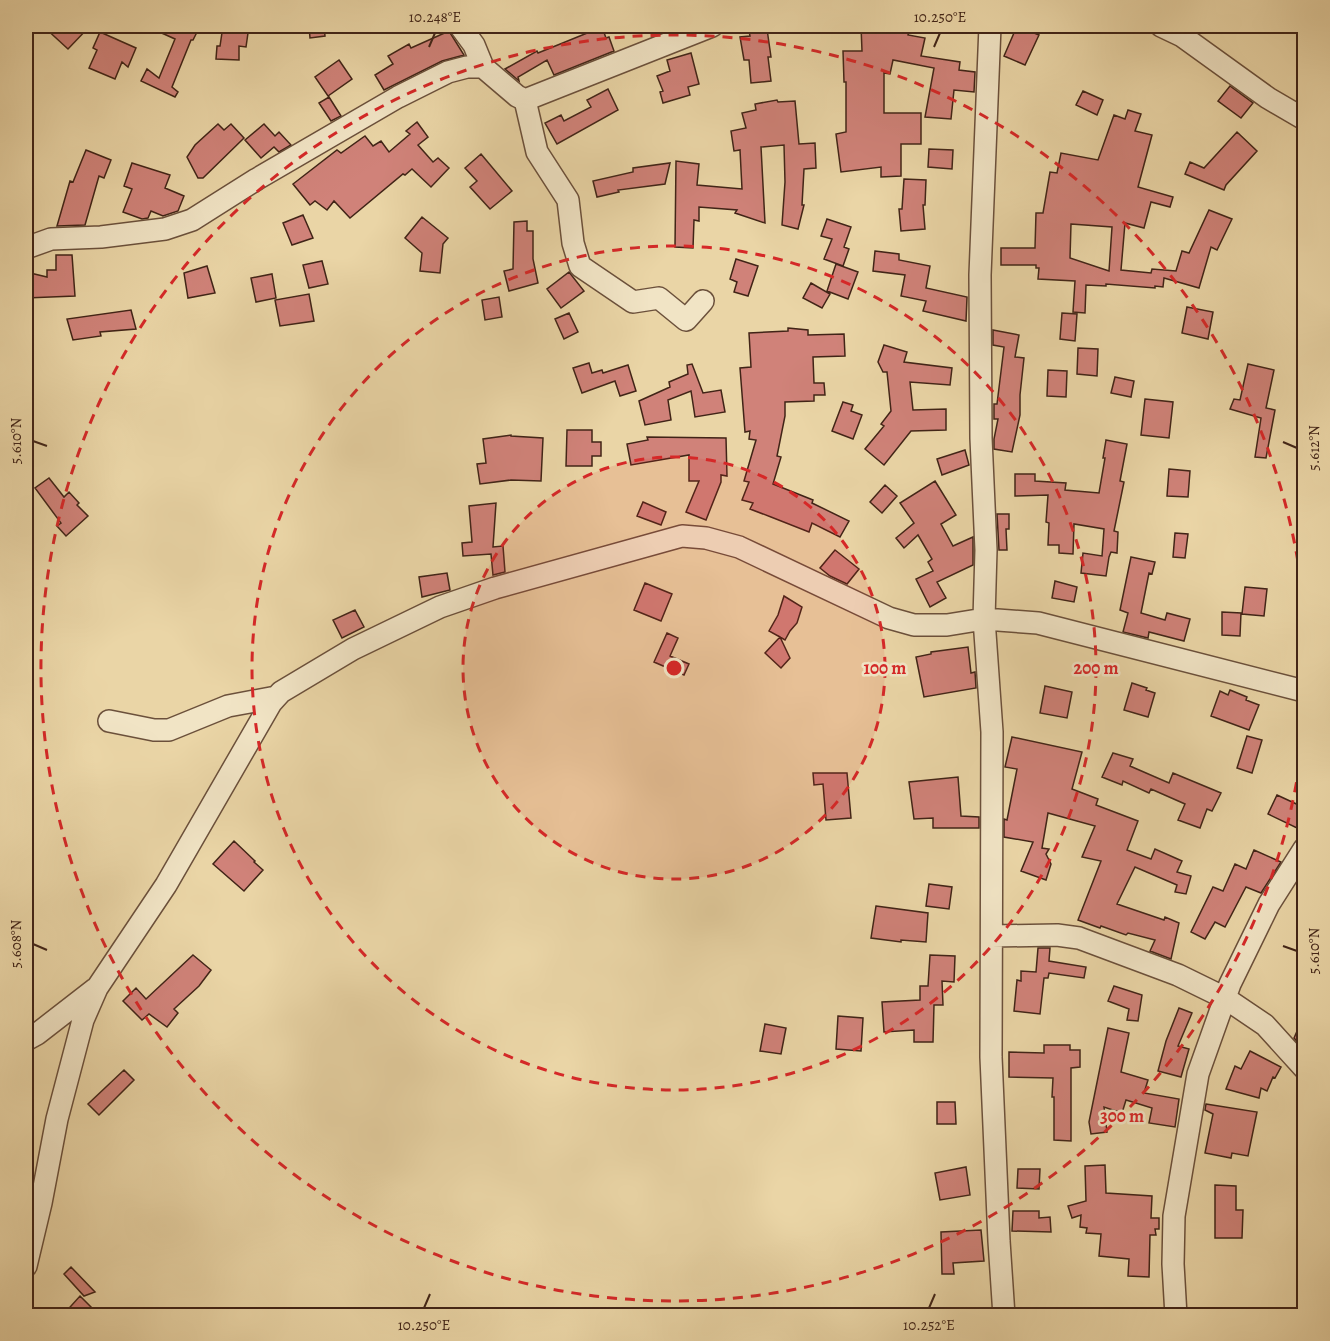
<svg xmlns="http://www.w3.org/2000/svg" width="1330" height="1341" font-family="Alegreya,serif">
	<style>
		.building { fill: #d08279; stroke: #412417; stroke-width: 1.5; fill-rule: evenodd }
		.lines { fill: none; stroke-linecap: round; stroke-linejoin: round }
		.minor-casing { stroke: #6b503b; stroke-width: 24 }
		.minor { stroke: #f1e4c5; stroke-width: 21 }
		.ticks { fill: none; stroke: #412417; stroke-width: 2 }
		.ring { fill: none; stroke: #d62828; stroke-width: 3; stroke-dasharray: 10 8 }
		.centre { fill: #d62828; stroke: #f1e4c5; stroke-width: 3 }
		.ring-label { font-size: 18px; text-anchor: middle; font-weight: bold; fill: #d62828; stroke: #f1e4c5; stroke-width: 5; stroke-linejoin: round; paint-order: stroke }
		.neatline { fill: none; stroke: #412417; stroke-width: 2 }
		.ticks-label { font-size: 15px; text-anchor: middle; fill: #412417 }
	</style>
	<rect width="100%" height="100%" fill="#ead5a6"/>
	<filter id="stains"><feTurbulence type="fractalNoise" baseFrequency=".00333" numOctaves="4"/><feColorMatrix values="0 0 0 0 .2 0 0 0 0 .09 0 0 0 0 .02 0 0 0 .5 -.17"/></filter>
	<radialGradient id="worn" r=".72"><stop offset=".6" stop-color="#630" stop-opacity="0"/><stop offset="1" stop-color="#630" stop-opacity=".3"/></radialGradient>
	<path class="building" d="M43,26h47l-22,23z
		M146,26h54l-7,14h-2l-19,47 6,5 -3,5 -34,-16 6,-12 12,9 16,-39z
		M223,26h26l-3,21 -7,-1v14l-23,-1 1,-13h3z
		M309,26h15l1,10 -15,2z
		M861,26h49l-2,9 17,3 -4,18 39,6 -1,8 16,2 -1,20 -20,-2 -3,29 -26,-2 9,-49 -41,-8 -3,14 -6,-1v40h37v31h-20v32l-20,1v-10l-40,5 -5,-38 10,-2v-50h-2l-1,-31h19z
		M1017,26l22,9 -14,30 -21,-9z
		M602,27l4,11 3,-1 5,14 -60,24 -7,-15 -29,17 1,4 -14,-12 32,-18 1,2z
		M767,29l4,28h-3l3,24 -20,2 -2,-23h-5l-4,-23 10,-1 -1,-5z
		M449,31l15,24 -22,6 -58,29 -9,-15 18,-11 -5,-8 21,-12 2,4z
		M100,32l36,16 -8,19 -6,-5 -7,17 -26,-11 8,-18 -4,-2z
		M691,53l8,31 -11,3 2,8 -27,8 -3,-11 3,-1 -6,-15 13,-5 -3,-11z
		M339,60l13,19 -24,17 -13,-19z
		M1230,86l23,17 -12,15 -23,-17z
		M608,89l10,21 -61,34 -12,-21 16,-8 3,6 27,-14 -4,-7z
		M1083,91l20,9 -6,15 -21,-10z
		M329,97l12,19 -10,5 -12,-18z
		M777,100l1,2 17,-1 4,43 16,-1 1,25 -12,1 -2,36h2l-6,24 -16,-4 3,-43 -1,-37 -23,2 4,76 -30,-10 2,-3 -38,-3v14l-5,-1 -1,28 -18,-1 1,-86 23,3 -2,21 45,4 -2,-39 -6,1 -3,-20 15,-3 -4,-15 14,-3 -1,-6z
		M1128,110l13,4 -6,17 17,4 -14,52 35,10 -3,10 -19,-5 -7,26 -19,-5 -4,47 30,3 1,-4 24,2 6,-20 7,2 20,-43 23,9 -15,31 -6,-3 -12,41 -35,-10 -1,9 -8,-1v2l-49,-4v2l-20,-1 -1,28 -12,-1 2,-31 -37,-2 1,-11h-3v-3h-35v-17h34l1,-35h7l7,-41 7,1 4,-20 37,7 16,-45 11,4zM1071,224l41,3 -3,44 -39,-13z
		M417,122l11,15 -10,8 15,17 5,-4 11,10 -18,19 -19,-18 -7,6 -2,-1 -53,44 -16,-17 -7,9 -12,-9 -5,4 -17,-21 44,-34 4,3 24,-17 8,10 8,-5 8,11 21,-18 -4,-3z
		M218,124l6,6 7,-6 13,14 -41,40h-5l-11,-21 8,-12z
		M264,124l11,12 4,-4 12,13 -12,7 -5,-5 -13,11 -16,-18z
		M1237,132l20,19 -31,34 -2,5 -39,-16 5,-12 14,6z
		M929,149l24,1 -1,19 -24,-2z
		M86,150l25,10 -7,18 -5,-2 -14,49 -28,1 13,-45 3,1z
		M481,154l31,37 -22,18 -20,-22 7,-6 -12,-13z
		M132,163l38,12 -5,13 19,8 -6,15 -15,5 -12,-5 -3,7 -6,1 -19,-7 9,-23 -8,-3z
		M670,163l-5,21 -47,6 1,2 -22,5 -4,-16 40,-9v-4z
		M904,179l22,1 -1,25h-2l2,24 -24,2 -2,-22h3z
		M303,215l10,23 -21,7 -9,-22z
		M422,217l26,21 -5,6 -3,29 -20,-2 2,-18 -17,-15z
		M827,219l24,8 -7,20 5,2 -6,17 -19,-7 8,-20 -11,-3z
		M527,221v10h6v28l5,24 -29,8 -5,-20 9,-2 1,-47z
		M875,251l24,3v6l31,6 -4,22 41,9 -1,24 -43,-10 3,-10 -25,-5 4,-21 -32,-4z
		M56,255h16l3,41 -49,2v-26l21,5v-7h9z
		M736,259l22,7 -10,30 -14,-4 3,-10 -7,-3z
		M322,261l6,23 -19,4 -6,-23z
		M836,264l22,8 -10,27 -21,-8z
		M207,266l8,27 -27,5 -4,-25z
		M569,272l15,19 -23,17 -14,-19z
		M272,274l4,24 -20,4 -5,-24z
		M811,283l19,11 -8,14 -19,-10z
		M309,294l5,27 -34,5 -5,-26z
		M499,297l3,20 -17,3 -3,-20z
		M1187,307l26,5 -5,27 -26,-6z
		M131,310l5,19 -36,3 1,4 -28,4 -6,-21z
		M569,313l9,19 -14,7 -9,-20z
		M1062,313l15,1 -2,27 -15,-2z
		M788,328l20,2v5l36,-1 1,22 -32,1 1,26h10l1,12h-11v6l-29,1v14l-8,40 4,1 -8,27 40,16 -1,3 37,18 -9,16 -28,-14 -3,9 -38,-15 -21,-8 3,-6 -11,-3 7,-18 -5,-1 12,-41 -7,-1 1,-8 -5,1 -5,-64 11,-1 -2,-34 39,-2z
		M993,330l26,5 -4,22 9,1 -4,37v20l-8,37 -18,-3v-10l4,-20h-4v-15h3l7,-57 -11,-2z
		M884,345l23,7 -3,10 48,6 -2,17 -40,-3 3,28 33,-1v21l-35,1 -27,34 -19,-16 19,-23 -3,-2 10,-13 -4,-39h-4l-5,-10z
		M1078,348l20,1 -1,27 -20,-2z
		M589,363l3,10 10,-3 1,3 25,-8 8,26 -16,5 -5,-15 -33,12 -9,-25z
		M692,364l11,29 18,-3 4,22 -30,5 -4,-26 -23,9 3,20 -26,5 -6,-24 31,-14 -1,-5 19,-8 -1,-9z
		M1248,364l26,6 -8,38 9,2 -9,48 -11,-1 6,-39 -31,-9 4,-10 6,1z
		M1048,370l19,1 -1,26 -19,-1z
		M1115,377l19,4 -3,16 -20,-4z
		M1145,399l28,3 -4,36 -28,-3z
		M843,402l10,3 -2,6 11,4 -9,24 -21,-8z
		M567,430h25v12h9v14h-9v10h-26z
		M511,435v1l32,2 -2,43 -30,-1 -31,4 -3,-20 9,-1 -3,-24z
		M647,437l79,1 1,38 -6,-1v7l-15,38 -20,-8 13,-31h-10v-26l-58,10 -4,-21 21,-4z
		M1106,440l21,4 -7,37 4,1 -10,49 4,1 -1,21 -6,-1 -2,5 -3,19 -25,-3 2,-20 19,3 2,-27 -30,-5 -1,30 -14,-1v-8h-11l1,-22 -3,-1 2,-27 -33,1v-22h20v7l31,2 -1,7 34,3 6,-35h-2z
		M965,450l4,15 -27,10 -5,-16z
		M1169,469l21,2 -2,26 -21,-1z
		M49,478l15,19 5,-5 10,11 -2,2 11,11 -22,20 -9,-10 4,-3 -26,-35z
		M935,481l21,34 -15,9 12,22 20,-9v28l-36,17 9,16 -16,9 -14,-28 17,-8 -5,-9 4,-3 -14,-24 -14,13 -8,-10 18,-15 -14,-20z
		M885,485l12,11 -15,17 -12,-11z
		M643,502l23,10 -5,13 -24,-9z
		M496,503l-3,44 10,-1 2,26 -12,3 -2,-21 -28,2 -1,-13 10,-1 -3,-36z
		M997,514h12v15h-3l1,21h-8z
		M1175,533l13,1 -3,24 -12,-1z
		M835,550l24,19 -12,15 -17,-8 -10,-8z
		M1131,557l24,5 -3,12 -3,-1 -8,40 24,7 2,-7 23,6 -6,22 -35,-9 -1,6 -25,-6 5,-19 -8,-3z
		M447,573l3,17 -28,7 -3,-20z
		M1055,581l22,6 -3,15 -22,-4z
		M645,583l27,11 -11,27 -27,-11z
		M1245,587l22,2 -3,27 -22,-2z
		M784,596l18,11 -5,16 -7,8 -5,9 -5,-3 10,21 -9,10 -16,-15 15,-16 -11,-6 9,-16z
		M355,610l9,17 -22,11 -9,-18z
		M1222,612l19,1 -1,23 -18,-1z
		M667,633l11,5 -8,18 19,8 -5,11 -30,-13z
		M968,647l3,26 4,-1 1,16 -52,9 -8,-40 15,-3v-2z
		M1132,683l15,5 -1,2 9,3 -7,24 -24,-7z
		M1045,686l27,6 -5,26 -27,-5z
		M1230,690l17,7 -1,3 13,5 -10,25 -38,-14 9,-25 8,4z
		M1247,736l15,4 -10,33 -15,-5z
		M1012,737l70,15 -10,37 26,10 -2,6 42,16 -11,29 24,9 4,-10 27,12 -5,11 14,4 -5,18 -11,-2 2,-7 -42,-18 -18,37 47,16 1,-3 14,6 -8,36 -21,-8 5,-11 -27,-7 -2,2 -25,-9 -1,2 -22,-8 23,-59 -19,-4 13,-31 -47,-13 -6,35 7,1 -3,5 5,10 -5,16 -25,-9 12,-29 -29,-5v-18l3,1 10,-51 -12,-2z
		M1113,753l20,6 -3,7 39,17 4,-10 48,20 -9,18 -5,-2 -7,19 -22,-8 7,-16 -34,-15 -2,4 -26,-12 -1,4 -20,-8z
		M813,773h34l4,45 -25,2 -3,-36 -9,1z
		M958,777l3,39 18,1v11h-46v-10l-19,1 -5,-37z
		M1277,795l28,13 -8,20 -29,-14z
		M234,841l21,20 -1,1 9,8 -19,21 -31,-27z
		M1254,850l27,12 -20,31 -15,-6 -21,40 -10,-5 -10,17 -14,-7 22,-45 10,4 12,-27 11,5z
		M929,884l23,3 -3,22 -23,-3z
		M876,906l52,7 -2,29 -25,-2v2l-30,-4z
		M1038,948h12l-1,13 37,6 -2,11 -35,-5 -1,5h-4l-4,36 -26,-3 3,-31 4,1v-10l15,1z
		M193,955l18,15 -12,16 -25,23 4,4 -11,14 -18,-13 -7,6 -19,-19 13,-13 10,11z
		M930,955l25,1 -1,26 -12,-1 1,24h-9l-1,37h-19v-12l-30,2 -2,-30 38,-2v-14h8z
		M1114,986l28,9 -4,26 -11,-1 2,-11 -21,-8z
		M1179,1008l13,5 -14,33 11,3 -8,28 -23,-6 8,-30z
		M1305,1013v37l-11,-12z
		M838,1016l25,2 -2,33 -25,-2z
		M765,1024l21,4 -5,26 -21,-3z
		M1108,1028l21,5 -8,39 27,8 -4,13 35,6 -4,28 -26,-4 3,-15 -26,-8 -4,13 -18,-6 3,25 -16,2 -2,-12z
		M1044,1045h26v5h10v17l-9,1v73l-17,-1v-43h-2l1,-19 -44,-1v-25l35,1z
		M1250,1051l31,16 -6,11 -2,-1 -6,14 -6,-3 -2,10 -33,-9 9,-23 6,3z
		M124,1070l10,10 -35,35 -11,-11z
		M937,1102h18l1,22h-19z
		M1206,1104l51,8 -9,44 -16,-3 -1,5 -26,-5 8,-39 -8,-4z
		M1105,1165l1,28 46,3 -1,22h8v11h-4l1,6h-6l-1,42 -21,-1 1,-17 -30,-3 2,-22 -15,-1 1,-5 -7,-1 1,-12 -9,3 -4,-12 18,-5 -1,-35z
		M966,1167l4,28 -30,5 -5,-27z
		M1018,1169h22l-1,20 -22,-1z
		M1215,1185l21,1v24h7l-1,28h-27z
		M1013,1211h26v7l11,-1 1,15 -39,-1z
		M981,1230l3,31 -31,2 1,11h-12l-1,-42z
		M71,1267l24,25 -11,4 -20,-22z
		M80,1296l20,20h-38z"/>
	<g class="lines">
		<g class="minor-casing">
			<path id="minor" d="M460,26l14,19 9,22
				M990,26l-10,249 1,163 5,112 -2,69 8,113 -1,325 8,184 5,75
				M1161,26l21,10 86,62 36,21
				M525,100l12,52 31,48 5,43 7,23 53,36 26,-4 27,22 17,-19
				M26,248l25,-9 50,-2 64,-8 27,-9 65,-41 141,-82 50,-25 19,-5h16l34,29 8,4 187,-74
				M109,721l45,9h15l59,-24 48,-9
				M992,936l65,-1 22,3 99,37 47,23 40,27 39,43
				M26,1040l11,-6 58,-45
				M26,1266l15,-63 16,-84 26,-99 14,-32 69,-103 105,-182 10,-11 72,-43 87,-42 55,-19 187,-52 24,2 33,9 150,71 25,7h33l37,-6 54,4 266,68
				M1176,1316l-3,-52 1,-48 24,-142 32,-90 39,-80 35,-55"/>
		</g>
		<use href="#minor" class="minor"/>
	</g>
	<path class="ticks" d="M429,47l6,-14M934,47l6,-14M33,441l14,5M1283,442l14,6M33,944l14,6M1283,946l14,5M424,1308l6,-14M929,1308l6,-14"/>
	<circle cx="674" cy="668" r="211" fill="#d62828" fill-opacity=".12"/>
	<g class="ring">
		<circle cx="674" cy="668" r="211"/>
		<circle cx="674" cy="668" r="422"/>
		<path d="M1304 729A633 633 0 1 1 1304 607"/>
	</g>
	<circle cx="674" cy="668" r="9" class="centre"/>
	<g class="ring-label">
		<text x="885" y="674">100 m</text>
		<text x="1096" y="674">200 m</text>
		<text x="1122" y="1122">300 m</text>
	</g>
	<rect width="1330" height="1341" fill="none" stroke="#ead5a6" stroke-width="66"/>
	<rect x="33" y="33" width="1264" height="1275" class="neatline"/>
	<g class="ticks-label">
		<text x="435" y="22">10.248°E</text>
		<text x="940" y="22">10.250°E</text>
		<text transform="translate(16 441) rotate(-90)" y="5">5.610°N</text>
		<text transform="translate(1314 448) rotate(-90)" y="5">5.612°N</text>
		<text transform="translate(16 944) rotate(-90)" y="5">5.608°N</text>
		<text transform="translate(1314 951) rotate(-90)" y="5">5.610°N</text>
		<text x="424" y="1330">10.250°E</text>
		<text x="929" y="1330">10.252°E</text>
	</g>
	<rect width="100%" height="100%" filter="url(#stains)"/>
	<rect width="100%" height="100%" fill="url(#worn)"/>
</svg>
